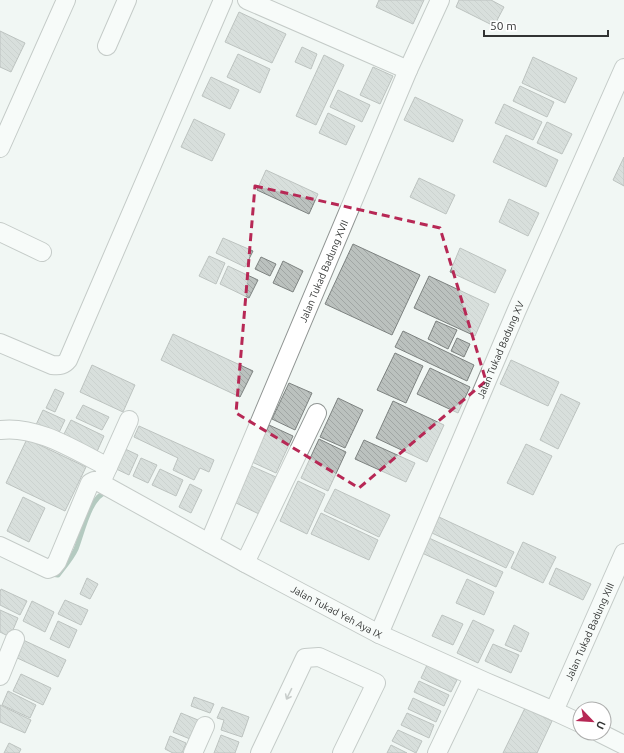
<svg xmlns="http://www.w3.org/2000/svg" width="624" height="753" font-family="Ubuntu,sans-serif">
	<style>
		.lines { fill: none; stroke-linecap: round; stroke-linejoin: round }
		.stream { stroke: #6b9282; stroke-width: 5 }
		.building { fill: url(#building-back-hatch); stroke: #7d8280 }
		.minor-casing { stroke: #909593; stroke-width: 20 }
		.minor { stroke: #fff; stroke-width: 18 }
		.oneway { stroke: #989a99 }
		.marked { fill: none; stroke: #b72855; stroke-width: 3; stroke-dasharray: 8 5; stroke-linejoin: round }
		.labels { text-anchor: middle; stroke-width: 3.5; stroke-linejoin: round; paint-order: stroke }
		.street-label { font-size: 10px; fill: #323433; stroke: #fff }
	</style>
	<defs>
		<pattern id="building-back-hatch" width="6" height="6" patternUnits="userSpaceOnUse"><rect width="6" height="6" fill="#bbc1be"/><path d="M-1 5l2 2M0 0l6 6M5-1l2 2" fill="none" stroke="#a1a6a4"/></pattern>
	</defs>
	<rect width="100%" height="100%" fill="#f1f7f4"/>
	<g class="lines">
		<path class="stream" d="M51,574l7,1c6,-8 14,-17 18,-26 6,-15 14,-54 31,-57
			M585,733l12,6"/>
	</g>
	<path class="building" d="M379,0h45l-11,24 -37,-17z
		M459,0h32l13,7 -10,19 -38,-19z
		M239,12l47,22 -14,29 -47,-21z
		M0,31l25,12 -14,29 -11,-5z
		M302,47l15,7 -6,15 -16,-7z
		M238,54l32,15 -10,24 -33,-16z
		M324,55l20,10 -28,60 -20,-9z
		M533,57l44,21 -12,25 -43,-20z
		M373,67l20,9 -13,28 -20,-9z
		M211,77l28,13 -9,19 -28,-13z
		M520,86l34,16 -7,15 -34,-16z
		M338,90l32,15 -8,17 -32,-15z
		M415,97l48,23 -10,22 -49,-22z
		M504,104l38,18 -9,18 -38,-17z
		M328,113l27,13 -9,19 -27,-12z
		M194,119l31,15 -13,27 -31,-14z
		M547,122l25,12 -10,20 -25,-11z
		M506,135l52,25 -12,27 -53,-25z
		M624,157v29l-11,-6z
		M266,170l52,24 -9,20 -52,-24z
		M419,178l36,17 -9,19 -36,-17z
		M509,199l30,14 -11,23 -29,-14z
		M223,238l30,13 -8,16 -29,-14z
		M353,244l67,31 -28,60 -67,-31z
		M460,248l46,22 -11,23 -45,-21z
		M209,256l16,7 -9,21 -17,-8z
		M261,257l15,7 -6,12 -15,-7z
		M283,261l20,10 -10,21 -20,-9z
		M228,266l30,14 -9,18 -29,-14z
		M429,276l60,28 -14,32 -61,-28z
		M436,321l21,9 -9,19 -20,-10z
		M403,331l71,34 -7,16 -72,-34z
		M173,334l80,37 -13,26 -79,-37z
		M457,338l13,6 -6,13 -13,-6z
		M395,353l28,13 -17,37 -29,-13z
		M511,360l48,22 -11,24 -48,-22z
		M92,365l43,20 -12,27 -43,-20z
		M430,368l40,19 -12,26 -41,-19z
		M289,383l23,10 -17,37 -23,-11z
		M55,389l9,4 -9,19 -9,-4z
		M561,394l19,9 -22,46 -18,-9z
		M338,398l25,12 -18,38 -25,-11z
		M393,401l51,24 -17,37 -51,-24z
		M83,405l26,12 -7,13 -26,-12z
		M43,410l22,10 -9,19 -22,-10z
		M71,420l33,16 -9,20 -34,-16z
		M269,425l24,11 -17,37 -24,-11z
		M139,426l75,34 -5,12 -9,-4 -6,12 -21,-10 5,-12 -44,-21z
		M27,439l59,28 -21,44 -59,-28z
		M319,439l27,13 -18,39 -27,-13z
		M364,440l51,23 -9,19 -51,-23z
		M526,444l26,12 -19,39 -26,-12z
		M121,447l17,8 -9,20 -17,-8z
		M141,458l16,7 -9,18 -15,-7z
		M249,465l27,12 -17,37 -27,-13z
		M160,469l23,11 -7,16 -24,-11z
		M298,481l27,13 -18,40 -27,-13z
		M190,484l12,6 -11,23 -12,-6z
		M335,489l55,26 -11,22 -55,-26z
		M23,497l22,11 -16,34 -22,-11z
		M321,513l57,27 -9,20 -58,-26z
		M439,517l75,35 -8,16 -74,-35z
		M429,538l74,34 -7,15 -74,-34z
		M523,542l33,15 -13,26 -32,-15z
		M556,568l35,16 -8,16 -34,-16z
		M87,578l11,6 -8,15 -10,-5z
		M467,579l27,13 -10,23 -28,-12z
		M1,589l26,12 -7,14 -20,-10v-13z
		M65,600l23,10 -7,15 -23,-11z
		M32,601l22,11 -9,20 -22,-11z
		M0,610l18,8 -8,19 -10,-5z
		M442,615l21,9 -10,21 -21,-9z
		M473,620l21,10 -16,33 -21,-10z
		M58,621l19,9 -8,18 -19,-9z
		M514,625l15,8 -8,19 -16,-7z
		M21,639l45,21 -8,17 -45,-21z
		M493,644l26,11 -8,18 -26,-12z
		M427,665l30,15 -6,12 -30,-14z
		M21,674l30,14 -8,17 -30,-14z
		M419,681l30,14 -5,11 -30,-14z
		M8,691l28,14 -6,13 -28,-13z
		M194,697l20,7 -4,9 -19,-7z
		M413,698l28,13 -5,11 -28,-13z
		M0,705l31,15 -6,13 -25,-11z
		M222,707l27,10 -7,20 -21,-7 3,-10 -7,-2z
		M525,708l27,13 -15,32h-34z
		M181,713l17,7 -8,19 -17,-7z
		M407,713l27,12 -5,13 -28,-13z
		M398,730l24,11 -6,12 -24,-12z
		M221,735l18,7 -4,11h-21z
		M170,736l16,7 -4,10h-9l-8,-4z
		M9,743l12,6 -2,4h-15z
		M391,745l16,8h-20z"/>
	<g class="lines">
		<g class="minor-casing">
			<g id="minor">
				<path d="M247,0l161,70"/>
				<path d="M107,46l20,-46"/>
				<path d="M0,148l66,-148"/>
				<path d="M0,232l42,20"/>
				<path d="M0,343l52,22c8,1 12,0 16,-5l155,-360"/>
				<path d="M0,430c37,-5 76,21 108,37"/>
				<path d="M103,478l26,-58"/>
				<path id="s1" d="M209,543l199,-473 32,-70"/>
				<path id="s2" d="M0,546l48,23 5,-2 4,-5 33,-79 4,-2h3l148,82 134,71 107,48 68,29 26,12"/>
				<path d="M245,563l72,-150"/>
				<path id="s3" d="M379,634l137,-322 108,-244"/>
				<path d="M0,676l15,-37"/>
				<path id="s4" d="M554,711l70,-158"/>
				<path d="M600,733l24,12"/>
				<path d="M193,753l12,-27"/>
				<path d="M260,753l45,-95 14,-1 57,26 -34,70"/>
				<path d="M437,753l33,-69"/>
			</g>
		</g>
		<use href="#minor" class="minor"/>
	</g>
	<defs><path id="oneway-shaft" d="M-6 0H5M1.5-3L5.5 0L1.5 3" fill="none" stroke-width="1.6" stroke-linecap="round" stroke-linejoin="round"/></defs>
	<use class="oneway" href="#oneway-shaft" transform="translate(289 694) rotate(116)"/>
	<path d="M0 0H624V753H0ZM255,186l185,42 46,153 -127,107 -123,-75z" fill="#f1f7f4" fill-opacity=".55" fill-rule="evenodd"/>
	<path class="marked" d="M255,186l185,42 46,153 -127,107 -123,-75z"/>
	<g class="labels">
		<g class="street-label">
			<text dy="4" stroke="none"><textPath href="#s1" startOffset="295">Jalan Tukad Badung XVII</textPath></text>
			<text dy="4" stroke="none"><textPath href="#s3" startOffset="309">Jalan Tukad Badung XV</textPath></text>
			<text dy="4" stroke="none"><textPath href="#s2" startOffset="431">Jalan Tukad Yeh Aya IX</textPath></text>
			<text dy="4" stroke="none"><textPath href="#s4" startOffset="87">Jalan Tukad Badung XIII</textPath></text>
		</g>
	</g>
	<g transform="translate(592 721) rotate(115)"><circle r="19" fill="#ffffff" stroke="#adaead"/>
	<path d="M0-3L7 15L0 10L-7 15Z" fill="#b72855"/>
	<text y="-6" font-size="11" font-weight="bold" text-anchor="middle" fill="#323433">U</text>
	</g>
	<path d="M484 30v6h124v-6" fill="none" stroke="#323433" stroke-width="2"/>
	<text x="490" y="30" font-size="12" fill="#323433" stroke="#ffffff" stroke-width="3" paint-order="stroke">50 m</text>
</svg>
